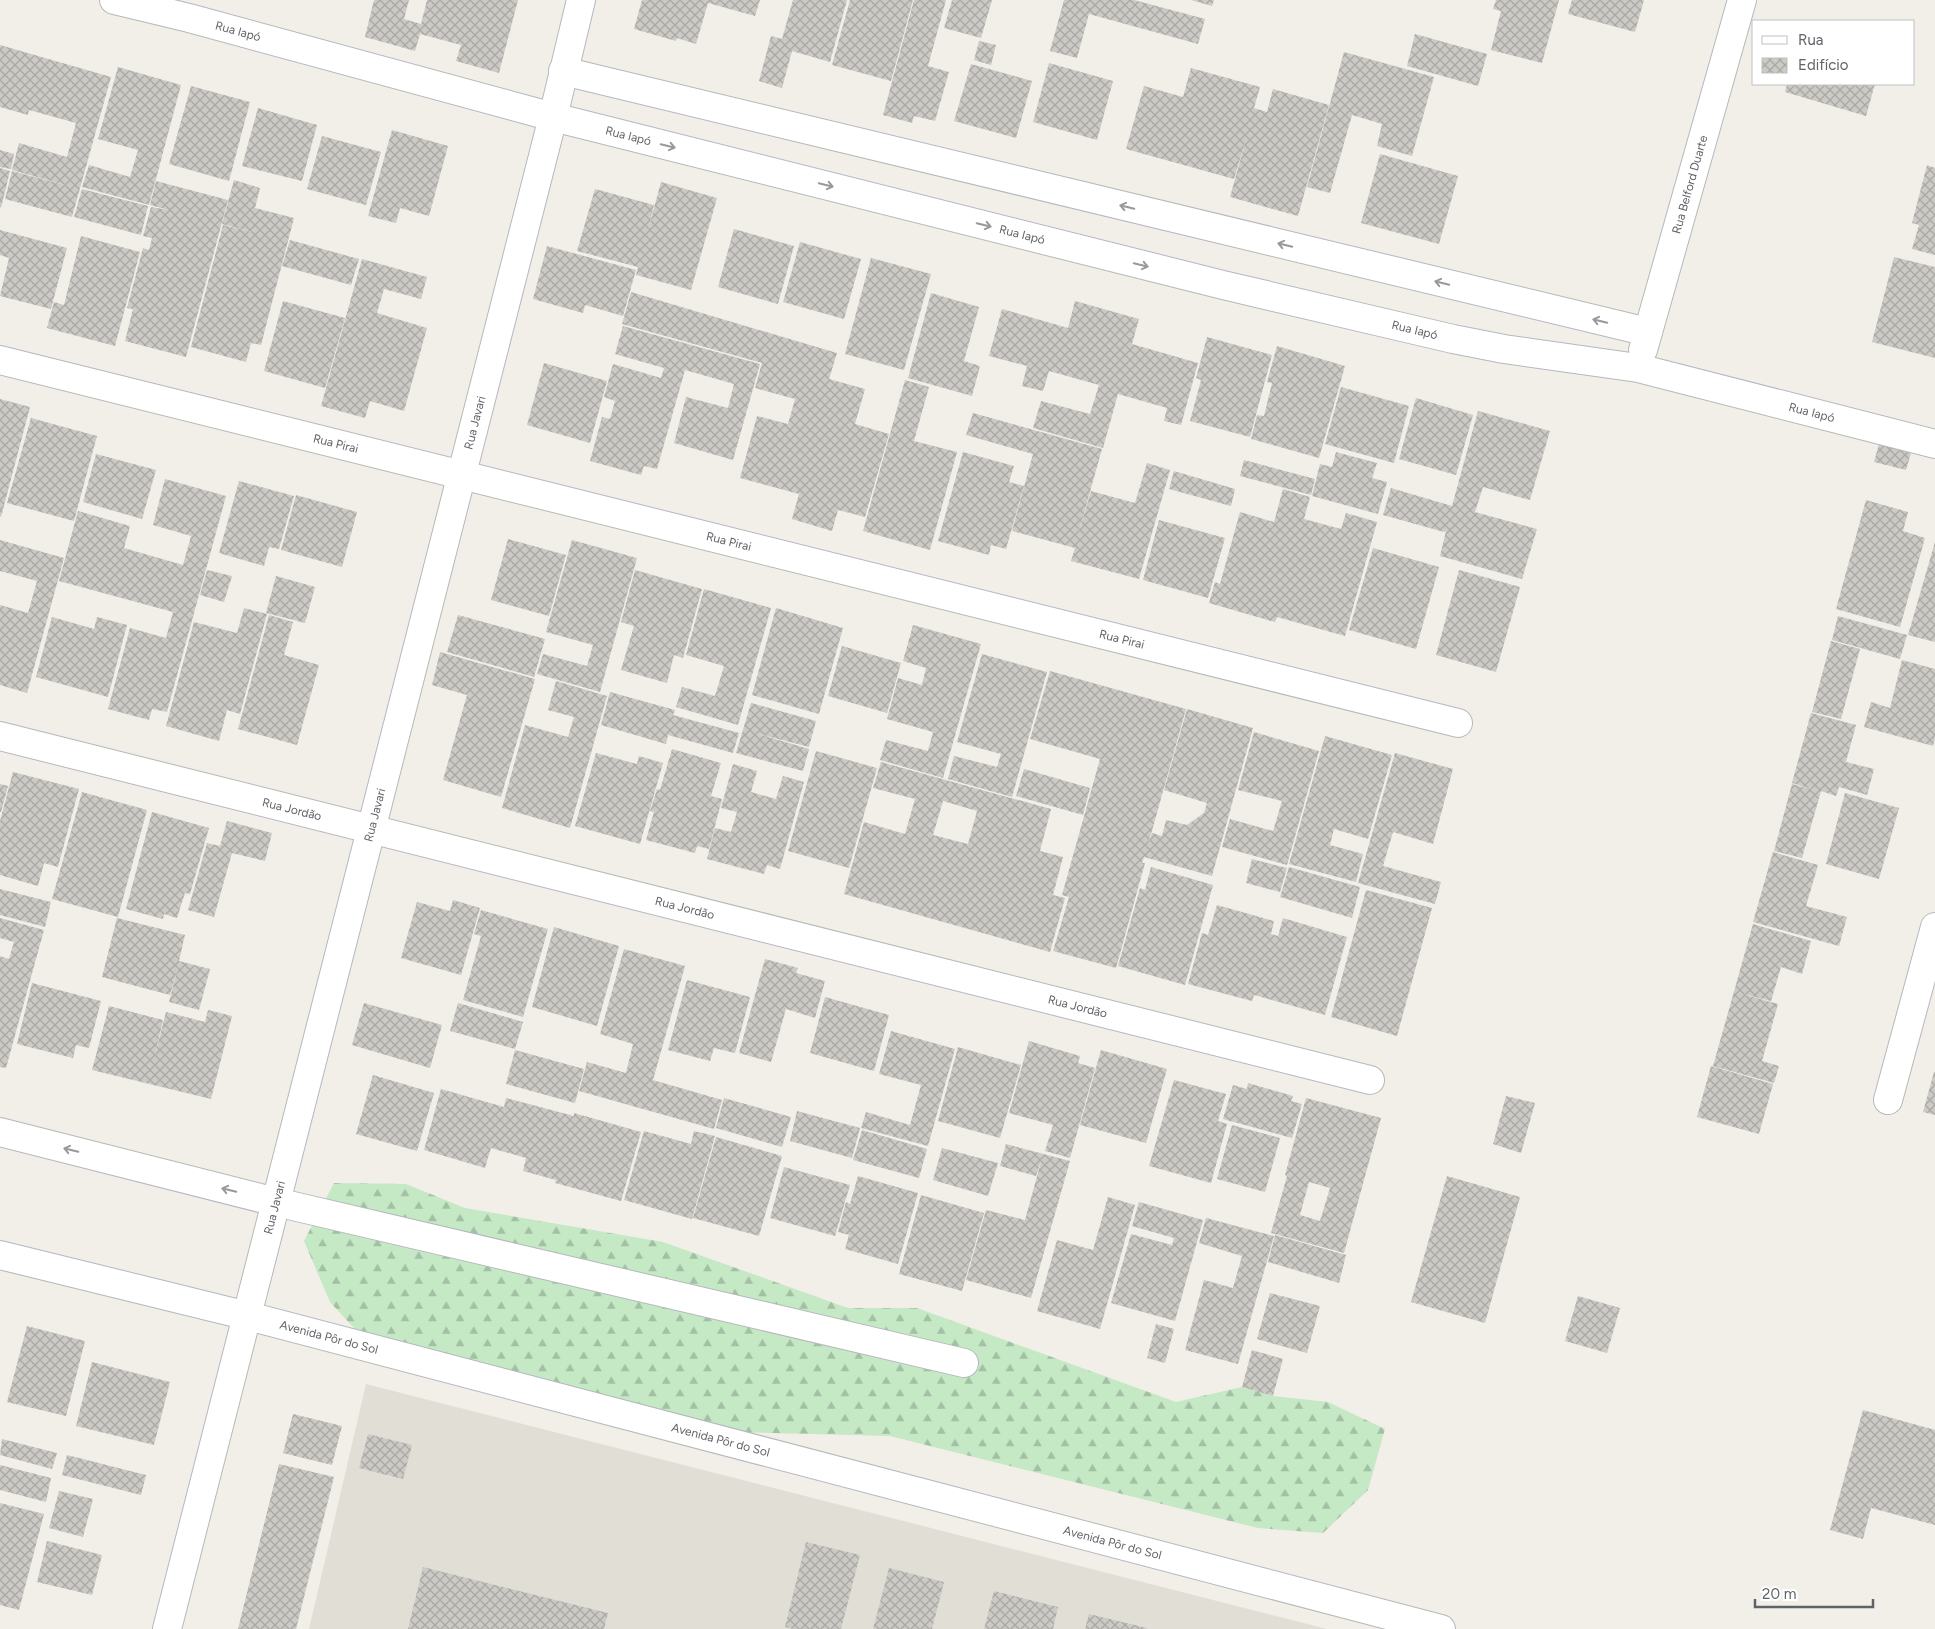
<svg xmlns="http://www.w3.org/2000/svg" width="1935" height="1629" font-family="Figtree,sans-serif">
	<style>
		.education { fill: #e1ded6 }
		.forest { fill: url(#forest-firs) }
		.building { fill: url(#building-cross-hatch); fill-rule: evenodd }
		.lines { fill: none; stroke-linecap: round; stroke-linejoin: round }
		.minor-casing { stroke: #b5b8bc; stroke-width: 30 }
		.tertiary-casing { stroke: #b5b8bc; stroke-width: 30 }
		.minor { stroke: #fff; stroke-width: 28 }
		.tertiary { stroke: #fff; stroke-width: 28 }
		.oneway { stroke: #979a9d }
		.labels { text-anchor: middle; stroke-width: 4.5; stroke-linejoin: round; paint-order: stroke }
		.street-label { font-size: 12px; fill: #5f6368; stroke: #fff }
	</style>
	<defs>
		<pattern id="forest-firs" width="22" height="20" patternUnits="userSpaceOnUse" patternTransform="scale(1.25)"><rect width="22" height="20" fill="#c5e8c5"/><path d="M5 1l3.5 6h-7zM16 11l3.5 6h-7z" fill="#a3c0a4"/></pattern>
		<pattern id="building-cross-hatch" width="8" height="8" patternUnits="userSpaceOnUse" patternTransform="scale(1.25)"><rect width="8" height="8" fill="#cccac5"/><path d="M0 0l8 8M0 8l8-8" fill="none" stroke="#a9a8a4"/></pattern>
	</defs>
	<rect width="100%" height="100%" fill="#f1efe8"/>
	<path class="education" d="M366,1384l961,245h-1018z"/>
	<path class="forest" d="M334,1183l72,1 59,24 198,34 185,66h69l259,94 66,-15 31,9 55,6 57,27 -17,61 -45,43 -65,-5 -368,-92 -199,-5 -316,-80 -45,-49 -26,-61z"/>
	<path class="building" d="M374,0h35l-5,19 17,5 6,-24h91l-19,73 -43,-12 5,-16 -41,-11 -5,17 -50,-14z
		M642,0h118l-5,16 -47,-13 -12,41 -19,-6 -1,3 -42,-12z
		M793,0h54l-17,62 -38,-11 -10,37 -23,-7 12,-45 11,3z
		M850,0h63l-22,81 -59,-16z
		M914,0h32l-18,66 21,6 -14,49 -21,-5 -2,7 -29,-8z
		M952,0h40l-11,38 -37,-10z
		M1064,0h70l71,19 -7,25 -109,-30 -12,44 -27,-7z
		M1191,0h23l-2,6z
		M1496,0h63l-17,63 -51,-13 10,-39 -8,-2z
		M1572,0h72l-9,32 -67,-18z
		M1415,34l72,20 -9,32 -71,-20z
		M979,41l17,4 -5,20 -17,-5z
		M0,45l111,32 -39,140 -67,-18 7,-28 64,17 -64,-18 7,-27 48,14 9,-34 -47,-13 -1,5 -28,-8z
		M1344,52l90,25 -22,79 -35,-10 5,-22 -30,-9 -22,78 -23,-6z
		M1049,63l64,18 -16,59 -64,-18z
		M971,64l61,17 -16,57 -62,-17z
		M118,67l63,18 -32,120 -67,-18 7,-22 41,12 8,-27 -40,-11z
		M1191,68l69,19 -6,21 13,4 6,-23 56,16 -31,111 -68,-19 17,-61 -13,43 -108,-30 18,-63 39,11z
		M1787,84h88l-9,32 -81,-24z
		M191,86l59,16 -21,79 -60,-17z
		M258,108l59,17 -15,56 -60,-15z
		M392,130l56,16 -19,70 -29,-8 -4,15 -28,-7z
		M322,136l59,16 -15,53 -59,-16z
		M0,150l14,4 -3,15 -11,-2z
		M1380,154l78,22 -19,68 -78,-21z
		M1927,165l8,3v87l-23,-6 7,-24 -7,-2z
		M0,168l10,3 -9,37 -1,-1z
		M234,180l26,8 -5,20 39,10 -33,127 -10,-2 -5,19 -55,-15 32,-122 29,7 -30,-8z
		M156,181l72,19 -42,157 -61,-16 8,-32 -6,-1 16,-60 6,2 3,-12 -9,-2 8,-29 18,3 -19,-5z
		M661,182l56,16 -26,92 -55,-15 2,-8 -61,-16 18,-62 59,16 -6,25z
		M82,189l66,17 -7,29 -67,-18z
		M734,229l60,17 -16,58 -60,-17z
		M0,230l67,18 -16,61 -51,-13 9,-38 -9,-3z
		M81,236l59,16 -25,94 -68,-18 7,-26 10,3z
		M290,240l69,19 -8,26 -69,-19z
		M800,242l61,17 -17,60 -61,-17z
		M547,246l89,24 -13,46 -38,-11 -2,8 -50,-14z
		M1894,257l41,10v91l-63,-16z
		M871,258l60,16 -27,96 -59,-16z
		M362,259l65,18 -6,22 -37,-10 -7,24 50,15 -23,83 -34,-10 -5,17 -44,-12z
		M631,292l206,61 -8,26 36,10 -10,35 34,10 -24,83 -27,-7 -6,21 -40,-12 7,-25 -59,-16 17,-62 31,8 7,-25 -40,-11 7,-25 -140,-39z
		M931,293l48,14 -15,54 16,5 -8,30 -64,-18z
		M283,301l62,17 -20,70 -61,-17z
		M1075,301l64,18 -7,25 66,19 -17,62 -17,-4 3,-13 -49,-14 -15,54 -70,-20 8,-27 49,13 9,-29 -50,-14 -6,20 -21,-5 5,-20 -38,-10 13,-47 66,19z
		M623,326l137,38 -27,96 -59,-17 12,-46 42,11 6,-24 -49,-14 -28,99 -13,-3 -3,9 -51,-14 12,-44 8,2 5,-18 -11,-4 9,-33 48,14 3,-10 -49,-14z
		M1207,337l65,18 -22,82 -60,-16 11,-41 -5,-2z
		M1277,346l68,20 -26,92 -68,-19 6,-24 7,1 8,-33 -5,-1z
		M544,363l63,18 -17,62 -63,-18z
		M905,380l24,7 -15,54 43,11 -27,98 -67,-19z
		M1341,387l68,19 -15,57 -69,-19z
		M1416,398l57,17 -17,60 -57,-16z
		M0,399l30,8 -29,110 -1,-1z
		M1478,411l72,20 -20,69 -47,-13 -8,25 62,17 -15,50 -82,-23 6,-25 -2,1 -61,-17 8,-27 61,18z
		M973,413l129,36 -25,89 14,-47 44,12 12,-40 23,7 -31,109 -68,-18 4,-13 -63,-17 21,-77 -67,-19z
		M31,418l66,18 -23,85 -67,-18z
		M1879,444l32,9 -5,17 -32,-8z
		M963,452l51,14 -5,16 15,4 -18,63 -15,-4 -2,10 -51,-14z
		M1336,452l41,11 -5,15 15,4 -9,32 -66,-18 8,-32 12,3z
		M96,454l60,16 -14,49 -59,-17z
		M1244,460l71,19 -4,16 -71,-19z
		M1174,471l61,18 -4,17 -62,-17z
		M165,479l61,17 -59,216 -15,-3 -3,11 -41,-11 22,-81 36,10 7,-26 -114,-31 19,-70 52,15 -6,22 59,17 8,-29 -38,-11z
		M239,481l55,15 -15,53 -10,-2 -5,19 -45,-13z
		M1283,489l27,8 -6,22 37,10 5,-16 31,9 -32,114 -68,-19 -2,5 -66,-19 6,-21 5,2 20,-72 34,10z
		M296,495l61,17 -15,55 -61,-17z
		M1866,500l42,12 -5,19 22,7 -25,89 -64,-18z
		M1159,520l66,18 -17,60 -65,-18z
		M508,539l58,16 -17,61 -58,-16z
		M0,540l64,18 -37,135 -27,-8v-80l28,8 9,-32 -37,-10z
		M572,540l65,18 -37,134 -63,-18 6,-20 44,12 6,-21 -47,-13z
		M1935,542v100l-27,-7z
		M1373,548l66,19 -23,82 -67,-19z
		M207,570l25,6 -8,26 -24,-7z
		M635,570l67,19 -19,69 -9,-3 -7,28 -46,-13 13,-44 -13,-4z
		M1459,570l61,17 -24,85 -60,-17z
		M276,576l39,11 -10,36 -39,-10z
		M704,589l67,19 -33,117 -62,-18 6,-20 33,9 9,-30 -38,-11z
		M244,608l23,6 -27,100 -13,-4 -8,31 -53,-15 28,-104 43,11z
		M776,608l67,20 -24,86 -67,-19z
		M269,615l24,7 -9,33 35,10 -22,80 -59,-16z
		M458,615l87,24 -11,38 -87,-25z
		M1838,616l69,19 -7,24 -68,-19z
		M52,617l42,12 3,-12 30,8 -19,72 -72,-20z
		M913,625l68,19 -38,134 -63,-18 6,-20 42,11 5,-19 -46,-13 11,-41 24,7 4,-17 -23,-7z
		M1831,641l29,8 -19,70 -29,-7z
		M842,646l59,17 -14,50 -59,-17z
		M440,652l95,27 -34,118 -58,-17 24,-85 -35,-10z
		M982,654l65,18 -35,125 -64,-18 6,-23 43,11 4,-13 -44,-12z
		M1902,660l33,9v70l-2,7 -69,-19 7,-25 19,6z
		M1050,671l136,38 -38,136 4,-12 10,3 4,-16 21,5 17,-12 3,-10 -43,-13 23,-81 66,19 -41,148 -68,-19 -2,6h3l-29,105 -63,-17 16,-54 -7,-2 38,-136 -70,-20z
		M556,681l51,15 -37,132 -68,-20 23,-83 43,12 6,-20 -26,-7z
		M610,692l65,18 -2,5 66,18 -6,20 -65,-18 -2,9 -65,-19z
		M751,703l65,18 -7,26 -54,-14 54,16 -6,22 -67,-18z
		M1811,713l45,12 -10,37 28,7 -7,26 -28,-8 -3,9 -15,-5 -19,67 -28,-7 18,-67 26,7 -26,-8z
		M1254,732l65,19 -32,114 -65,-18 8,-28 43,12 9,-30 -44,-11z
		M1325,736l67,19 -24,84 -34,-10 -4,16 33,9 -7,28 -67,-18z
		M672,749l49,14 -10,33 11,3 -13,50 -12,-3 -2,7 -49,-13 8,-28 -4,-1 7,-22 3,1z
		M816,751l61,17 -28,100 -61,-17z
		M596,753l41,11 2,-8 24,7 -23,81 -65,-18z
		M1395,753l58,16 -20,75 -40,-12 -10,34 58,16 -6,22 -77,-21z
		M881,762l170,47 -11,42 23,6 -10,38 12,3 -15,54 -206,-58 20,-72 41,12 10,-35 -42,-11zM943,801l34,10 -9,33 -35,-9z
		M733,764l24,7 -6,21 25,7 7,-23 21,6 -24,87 -13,-4 -3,9 -57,-15 8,-31 16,4 6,-20 -16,-4z
		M1024,769l66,19 -7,27 -67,-19z
		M13,772l66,17 -21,78 -14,-4 -6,23 -38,-11v-54z
		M0,784l8,2 -7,26h-1z
		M82,792l65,18 -29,107 -66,-18z
		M1845,793l54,15 -20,71 -53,-15z
		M152,812l57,16 -19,66 -5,-1 -8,25 -13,-4 -1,5 -37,-10z
		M227,821l45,12 -7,28 -33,-8 -18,64 -26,-7 19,-67 13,3z
		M1773,852l45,13 -12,41 41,11 -8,29 -86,-24z
		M1252,859l35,9 -7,24 -34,-9z
		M1151,867l62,18 -28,100 -67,-19 22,-78 5,2z
		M1289,867l71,20 -8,31 -72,-21z
		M0,889l51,13 -6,25 -45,-12z
		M1366,890l66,18 -35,128 -66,-19z
		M453,900l27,8 -19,67 -60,-17 16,-56 33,9z
		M1217,905l57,16 -3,13 7,2 5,-18 64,19 -22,78 -71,-20 -2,6 -64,-17 14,-51 6,2z
		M481,910l67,19 -25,88 -60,-17 18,-64 -7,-2z
		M0,918l44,12 -38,138 -6,-1v-111l9,3 5,-17 -14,-4z
		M117,918l68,17 -6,26 31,8 -11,41 -30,-8 10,-39 -9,32 -68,-18z
		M1753,924l58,17 -9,33 -21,-7 -10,34 -32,-8 39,11 -16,57 17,5 -5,17 -61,-17z
		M554,927l65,19 -22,80 -65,-19z
		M624,949l61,17 -32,114 69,20 -8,29 -135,-38 8,-29 39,11 7,-29 -33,-10z
		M765,959l33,9 -2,5 29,8 -10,37 -29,-9 -15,53 -32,-9z
		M687,980l63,17 -15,56 -21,-5 -4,13 -42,-11z
		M32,983l69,18 -12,47 -13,-3 -3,13 -56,-14z
		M825,997l64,18 -15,56 -64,-18z
		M364,1003l78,22 -12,43 -78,-23z
		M458,1003l65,19 -8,27 -65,-18z
		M109,1006l54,14 -9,39 12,-47 39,10 3,-12 24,6 -21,83 -119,-29z
		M891,1031l64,18 -27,97 -67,-18 5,-16 44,13 11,-40 -42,-11z
		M1029,1041l51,15 -2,7 17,5 -25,90 -25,-7 8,-26 -44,-12z
		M958,1047l63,18 -21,73 -62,-17z
		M515,1050l69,19 -9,34 -69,-19z
		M1101,1050l66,19 -21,74 -66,-18z
		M1711,1066l62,18 -14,50 -62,-17z
		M1934,1072h1v43l-12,-3z
		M373,1075l61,18 -17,58 -61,-17z
		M1174,1080l52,14 -8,27 9,3 -16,59 -62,-17z
		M1248,1083l45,13 -2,5 11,3 -10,34 -69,-19 10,-34 14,4z
		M441,1089l63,18 2,-9 68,18v-3l67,19 -20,69 -66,-18 1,-3 -33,-9 3,-13 -35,-10 -6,20 -61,-18z
		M1506,1096l29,7 -14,50 -28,-9z
		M724,1098l67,19 -9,30 -66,-19z
		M1306,1098l75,20 -37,135 -73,-20 16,-57 -2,-1zM1309,1182l21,6 -10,33 -20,-6z
		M797,1111l63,17 -8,30 -62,-17z
		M1232,1125l48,13 -15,54 -48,-13z
		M862,1130l65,19 -8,29 -66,-18z
		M644,1131l47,13 3,-13 21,5 -23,83 -68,-19z
		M716,1137l66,19 -23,80 -66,-18z
		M1006,1144l64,17 -39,137 -65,-18 20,-70 39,10 17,-62 -6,18 -36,-10z
		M942,1148l56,15 -10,33 -55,-16z
		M784,1167l66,18 -15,51 -65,-18z
		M858,1176l60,17 -20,71 -53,-15 4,-14 -11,-3 8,-30 4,2z
		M1447,1176l73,21 -35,126 -74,-21z
		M921,1195l63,18 -22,78 -63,-17z
		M1108,1197l27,8 -35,124 -63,-18 20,-71 36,10z
		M1139,1202l64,18 -28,101 -64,-18 20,-69 41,11 2,-7 -42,-12z
		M1206,1218l68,18 -36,128 -53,-14 19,-70 29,8 9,-32 -43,-13z
		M1275,1235l71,20 -7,28 -71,-21z
		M1270,1293l50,13 -13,47 -50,-14z
		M1578,1296l42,12 -13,45 -42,-12z
		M1156,1324l18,5 -9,34 -18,-5z
		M27,1326l58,15 -19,75 -59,-14z
		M1252,1350l31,9 -10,37 -31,-9z
		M92,1362l78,20 -16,63 -78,-19z
		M1863,1410l72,20v95l-64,-17 -8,31 -33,-9z
		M293,1414l49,12 -10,39 -49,-12z
		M368,1434l44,11 -9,34 -44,-11z
		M2,1439l55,14 -5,16 -52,-14z
		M67,1455l79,20 -5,20 -79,-20z
		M279,1464l55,13 -38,152h-58z
		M0,1465l51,13 -5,24 -46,-12z
		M59,1491l34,8 -10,38 -34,-9z
		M0,1503l44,11 -25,96 -19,-5z
		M47,1541l55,14 -10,40 -55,-13z
		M806,1542l54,13 -19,74h-48l-8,-2z
		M423,1567l185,46 -4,16h-196z
		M889,1568l55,14 -12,47h-59z
		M994,1591l64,16 -5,22h-69z
		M1089,1614l58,14 -1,1h-61z"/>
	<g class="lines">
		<g class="minor-casing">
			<g id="minor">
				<path id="s1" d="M114,0l75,18 364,99 670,168 230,54 51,10 134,19 297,76"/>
				<path d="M563,71l1085,261"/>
				<path id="s2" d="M1643,350l99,-350"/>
				<path id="s3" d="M0,360l1458,363"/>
				<path id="s4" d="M0,736l1370,344"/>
				<path d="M1888,1100l47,-173"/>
				<path d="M276,1202l688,161"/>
				<path id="s5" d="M167,1629l386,-1512 28,-117"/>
			</g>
		</g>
		<g class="tertiary-casing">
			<g id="tertiary">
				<path d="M0,1132l276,70"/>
				<path id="s6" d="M0,1255l248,61 1193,313"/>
			</g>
		</g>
		<use href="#minor" class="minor"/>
		<use href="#tertiary" class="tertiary"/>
	</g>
	<defs><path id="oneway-shaft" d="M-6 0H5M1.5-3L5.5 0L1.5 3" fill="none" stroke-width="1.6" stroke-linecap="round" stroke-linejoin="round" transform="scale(1.25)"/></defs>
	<g class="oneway">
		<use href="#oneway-shaft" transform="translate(668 146) rotate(14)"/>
		<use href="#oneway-shaft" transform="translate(826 185) rotate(14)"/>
		<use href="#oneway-shaft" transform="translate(1127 207) rotate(-166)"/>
		<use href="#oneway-shaft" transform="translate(984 225) rotate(14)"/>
		<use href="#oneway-shaft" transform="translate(1285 245) rotate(-166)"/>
		<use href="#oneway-shaft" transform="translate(1141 265) rotate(14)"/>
		<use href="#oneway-shaft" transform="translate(1442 283) rotate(-166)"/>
		<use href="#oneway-shaft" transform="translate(1600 321) rotate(-166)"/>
		<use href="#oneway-shaft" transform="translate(71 1150) rotate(-166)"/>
		<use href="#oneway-shaft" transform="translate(229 1190) rotate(-166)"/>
	</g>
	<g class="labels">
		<g class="street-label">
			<text dy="4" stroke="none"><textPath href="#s1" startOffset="128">Rua Iapó</textPath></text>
			<text dy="4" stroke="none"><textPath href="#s1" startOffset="532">Rua Iapó</textPath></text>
			<text dy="4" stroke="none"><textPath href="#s2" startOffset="172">Rua Belford Duarte</textPath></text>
			<text dy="4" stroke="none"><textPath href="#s1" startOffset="938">Rua Iapó</textPath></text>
			<text dy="4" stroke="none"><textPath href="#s1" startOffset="1342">Rua Iapó</textPath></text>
			<text dy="4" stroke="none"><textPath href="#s1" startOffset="1748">Rua Iapó</textPath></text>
			<text dy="4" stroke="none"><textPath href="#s5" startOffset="1245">Rua Javari</textPath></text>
			<text dy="4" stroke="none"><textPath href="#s3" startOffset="346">Rua Pirai</textPath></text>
			<text dy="4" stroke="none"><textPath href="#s3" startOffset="751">Rua Pirai</textPath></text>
			<text dy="4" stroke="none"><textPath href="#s3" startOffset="1156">Rua Pirai</textPath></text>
			<text dy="4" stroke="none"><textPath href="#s4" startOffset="301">Rua Jordão</textPath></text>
			<text dy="4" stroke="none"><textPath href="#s5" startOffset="840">Rua Javari</textPath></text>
			<text dy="4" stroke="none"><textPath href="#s4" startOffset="706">Rua Jordão</textPath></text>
			<text dy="4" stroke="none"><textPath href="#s4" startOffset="1111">Rua Jordão</textPath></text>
			<text dy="4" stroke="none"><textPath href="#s5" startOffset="435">Rua Javari</textPath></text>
			<text dy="4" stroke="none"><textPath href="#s6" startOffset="339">Avenida Pôr do Sol</textPath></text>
			<text dy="4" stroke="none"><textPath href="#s6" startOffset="744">Avenida Pôr do Sol</textPath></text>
			<text dy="4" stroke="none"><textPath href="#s6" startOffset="1149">Avenida Pôr do Sol</textPath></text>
		</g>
	</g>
	<rect x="1752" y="20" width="162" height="65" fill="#ffffff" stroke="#bfc1c3"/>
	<rect x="1762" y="36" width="25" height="8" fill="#ffffff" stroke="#bfc1c3"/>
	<text x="1798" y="45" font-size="15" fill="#5f6368">Rua</text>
	<rect x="1762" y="58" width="25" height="15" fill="url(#building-cross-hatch)" stroke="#bfc1c3"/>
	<text x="1798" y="70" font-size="15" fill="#5f6368">Edifício</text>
	<path d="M1755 1599v8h118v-8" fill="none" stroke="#5f6368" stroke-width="2.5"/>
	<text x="1762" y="1599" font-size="15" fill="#5f6368" stroke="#ffffff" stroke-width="4" paint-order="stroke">20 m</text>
</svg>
